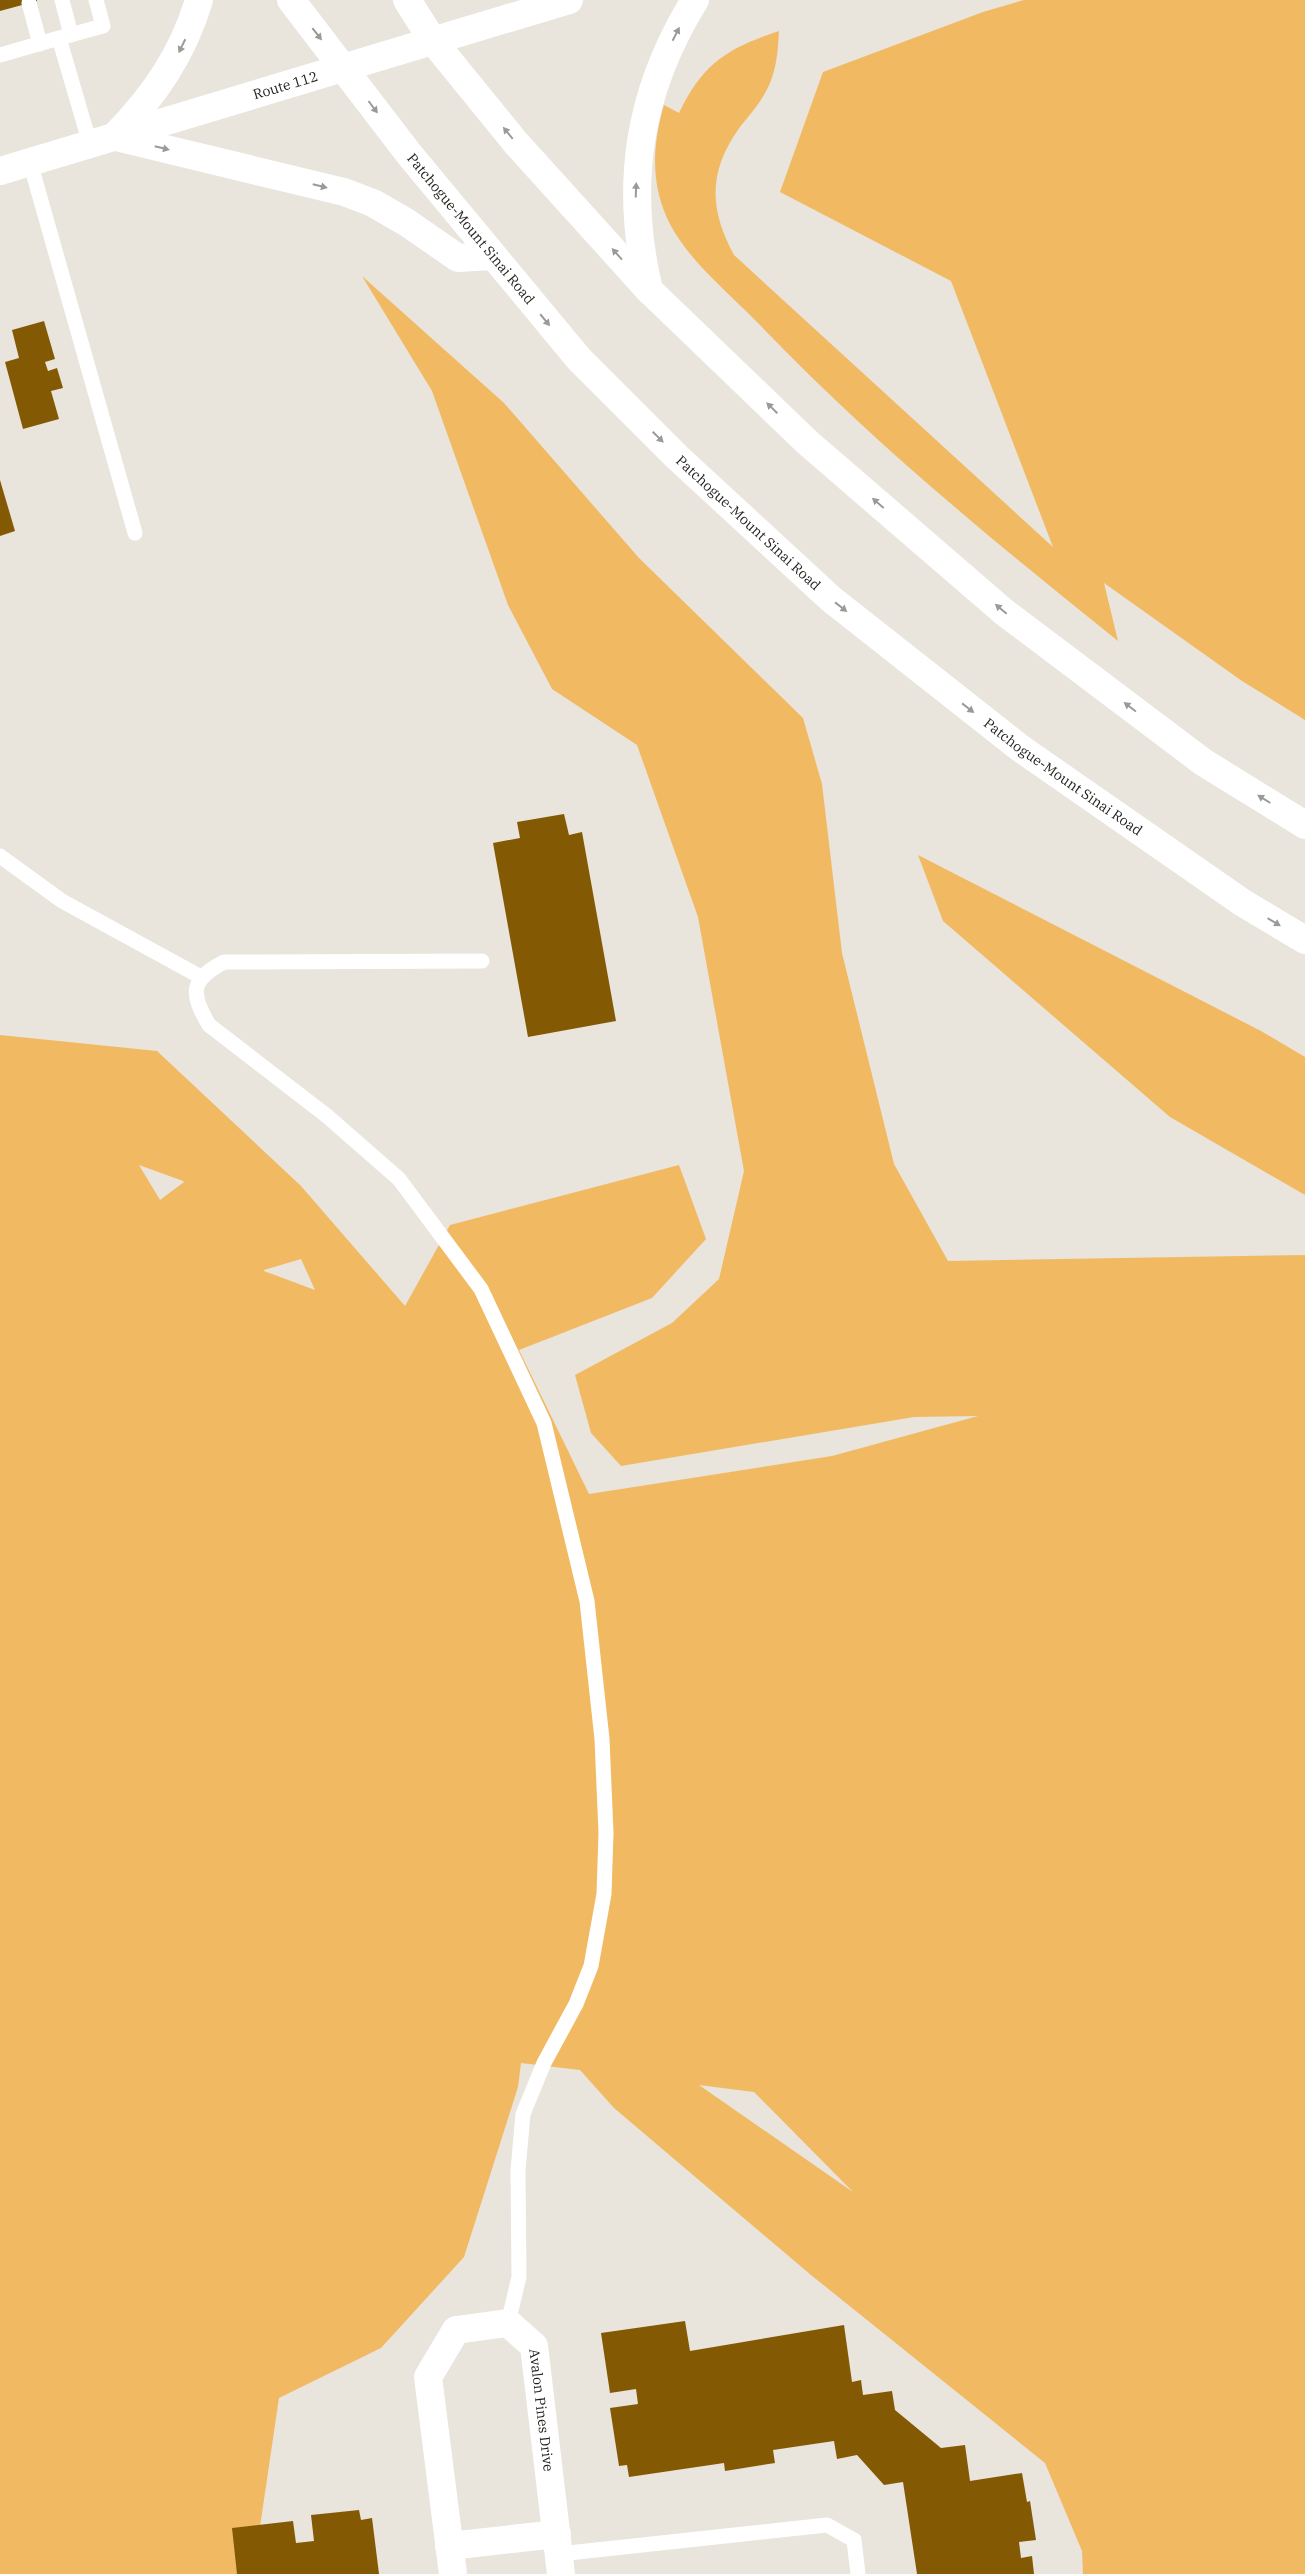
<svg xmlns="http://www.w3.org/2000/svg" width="1305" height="2574" font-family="'IBM Plex Serif',serif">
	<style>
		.green { fill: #f1ba62; fill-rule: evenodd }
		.building { fill: #835a03 }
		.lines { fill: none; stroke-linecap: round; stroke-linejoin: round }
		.lane { stroke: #fff; stroke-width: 15 }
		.street { stroke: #fff; stroke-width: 28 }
		.primary { stroke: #fff; stroke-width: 28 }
		.highway { stroke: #fff; stroke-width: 28 }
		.oneway { fill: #9b9a99 }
		.labels { text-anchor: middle; stroke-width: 5; stroke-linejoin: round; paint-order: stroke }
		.street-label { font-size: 14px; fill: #211f1c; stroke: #fff }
	</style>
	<rect width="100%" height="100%" fill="#e9e4dc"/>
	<path class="green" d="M1024,0h281v720l-63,-39 -138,-98 14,58c-125,-100 -248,-201 -359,-317 -30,-31 -68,-61 -88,-98 -21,-39 -19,-80 -7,-121l15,8c24,-50 49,-65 100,-82 -1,18 -2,35 -9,52 -7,17 -19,30 -30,44 -32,44 -31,82 -6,128l319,292 -102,-266 -171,-89 43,-120 160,-60z
		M362,276l142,127 135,155 164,160 19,66 20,169 52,211 54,97 357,-6v1319h-222l-1,-23 -37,-88 -234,-188 -197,-167 -34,-38 -59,-7 -3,24 -54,170 -83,91 -102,50 -26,176h-253v-1539l157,16 144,135 104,120 45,-81 229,-60 27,74 -54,59 -133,52 70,144 243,-38 146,-40 -64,1 -293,49 -30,-33 -16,-58 97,-52 47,-44 25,-108 -46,-254 -61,-172 -85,-56 -44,-84 -76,-214zM139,1165l44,16 1,1 -24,18zM301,1259l14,31 -51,-19v-1zM699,2085l55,7 99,100z
		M918,855l343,176 44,26v138l-135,-78 -227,-196z"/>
	<path class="building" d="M0,0h37v1l-37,10z
		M44,321l11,38 -10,3 3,9 9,-3 6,20 -12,3 8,28 -36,10 -18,-67 14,-4 -7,-28z
		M0,480l15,51 -15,5z
		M564,814l5,21 13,-3 34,189 -88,16 -35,-194 27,-5 -3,-16z
		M685,2321l5,30 154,-26 8,57 9,-2 2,15 29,-4 3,19 46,38 24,-3 5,36 52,-8 5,29 3,-1 6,39 -17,2 2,16 11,-2 2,18h-117l-14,-92 -19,3 -27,-30 -20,4 -3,-18 -61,9 2,13 -50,8 -1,-8 -95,14 -2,-12 -8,1 -9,-58 28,-4 -2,-15 -26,4 -9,-60z
		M359,2510l2,10 11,-2 7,56h-142l-5,-46 61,-7 3,22 18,-2 -3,-26z"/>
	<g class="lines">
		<path class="lane" d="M62,0l9,35
			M29,3l11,41
			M0,55l59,-17
			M90,144l-31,-106 44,-12 -7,-26
			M30,162l105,371
			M0,856l62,45 139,76
			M482,961l-258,1c-34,18 -34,31 -15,63l118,91 72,63 82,110 63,134 43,178 15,138 4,94 -2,61 -13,72 -15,38 -32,59 -21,51 -5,56 1,107 -11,46
			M559,2554l268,-29 27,15 4,34"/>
		<g class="street">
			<path d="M449,2546l108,-12"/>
			<path id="s1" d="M453,2574l-25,-197 28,-47 52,-7 26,23 27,228"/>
		</g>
		<g class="primary">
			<path d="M115,136c39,-40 68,-82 84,-136"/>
			<path d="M116,137l228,55 29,11 33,19 52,36 33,-2"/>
			<path id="s2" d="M0,171l569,-171"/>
			<path d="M649,290c-25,-105 -11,-198 46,-290"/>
		</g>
		<g class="highway">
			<path id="s3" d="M291,0l118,154 170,205 98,98 154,142 189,149 223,155 62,37"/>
			<path d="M407,0l26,41 83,102 133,147 158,152 197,170 199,150 102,63"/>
		</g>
	</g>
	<defs><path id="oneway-solid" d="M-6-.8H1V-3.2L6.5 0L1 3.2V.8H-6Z" transform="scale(1.25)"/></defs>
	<g class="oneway">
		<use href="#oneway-solid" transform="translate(317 34) rotate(52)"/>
		<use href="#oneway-solid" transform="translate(676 34) rotate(-63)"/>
		<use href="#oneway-solid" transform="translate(182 46) rotate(116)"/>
		<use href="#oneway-solid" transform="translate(373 107) rotate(53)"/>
		<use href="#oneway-solid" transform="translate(508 133) rotate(-129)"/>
		<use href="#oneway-solid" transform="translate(162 148) rotate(14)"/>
		<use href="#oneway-solid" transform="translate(320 186) rotate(14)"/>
		<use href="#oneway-solid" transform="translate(636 190) rotate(-88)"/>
		<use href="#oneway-solid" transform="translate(617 254) rotate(-132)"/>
		<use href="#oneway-solid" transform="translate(545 320) rotate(50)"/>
		<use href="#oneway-solid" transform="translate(772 408) rotate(-136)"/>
		<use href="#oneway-solid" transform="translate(658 437) rotate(45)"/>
		<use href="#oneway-solid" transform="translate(878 503) rotate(-139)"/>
		<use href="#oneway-solid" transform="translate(841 607) rotate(38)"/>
		<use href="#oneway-solid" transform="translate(1001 609) rotate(-140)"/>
		<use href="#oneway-solid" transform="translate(1130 707) rotate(-143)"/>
		<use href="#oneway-solid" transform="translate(968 708) rotate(38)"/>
		<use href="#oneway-solid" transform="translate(1264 799) rotate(-148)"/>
		<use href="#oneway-solid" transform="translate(1274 922) rotate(31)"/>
	</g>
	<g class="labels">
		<g class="street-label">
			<text dy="5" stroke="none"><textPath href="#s2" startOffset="298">Route 112</textPath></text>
			<text dy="5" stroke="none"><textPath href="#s3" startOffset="291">Patchogue-Mount Sinai Road</textPath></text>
			<text dy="5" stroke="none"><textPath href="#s3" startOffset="696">Patchogue-Mount Sinai Road</textPath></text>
			<text dy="5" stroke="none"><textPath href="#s3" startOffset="1101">Patchogue-Mount Sinai Road</textPath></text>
			<text dy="5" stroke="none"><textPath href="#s1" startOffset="405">Avalon Pines Drive</textPath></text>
		</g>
	</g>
</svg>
